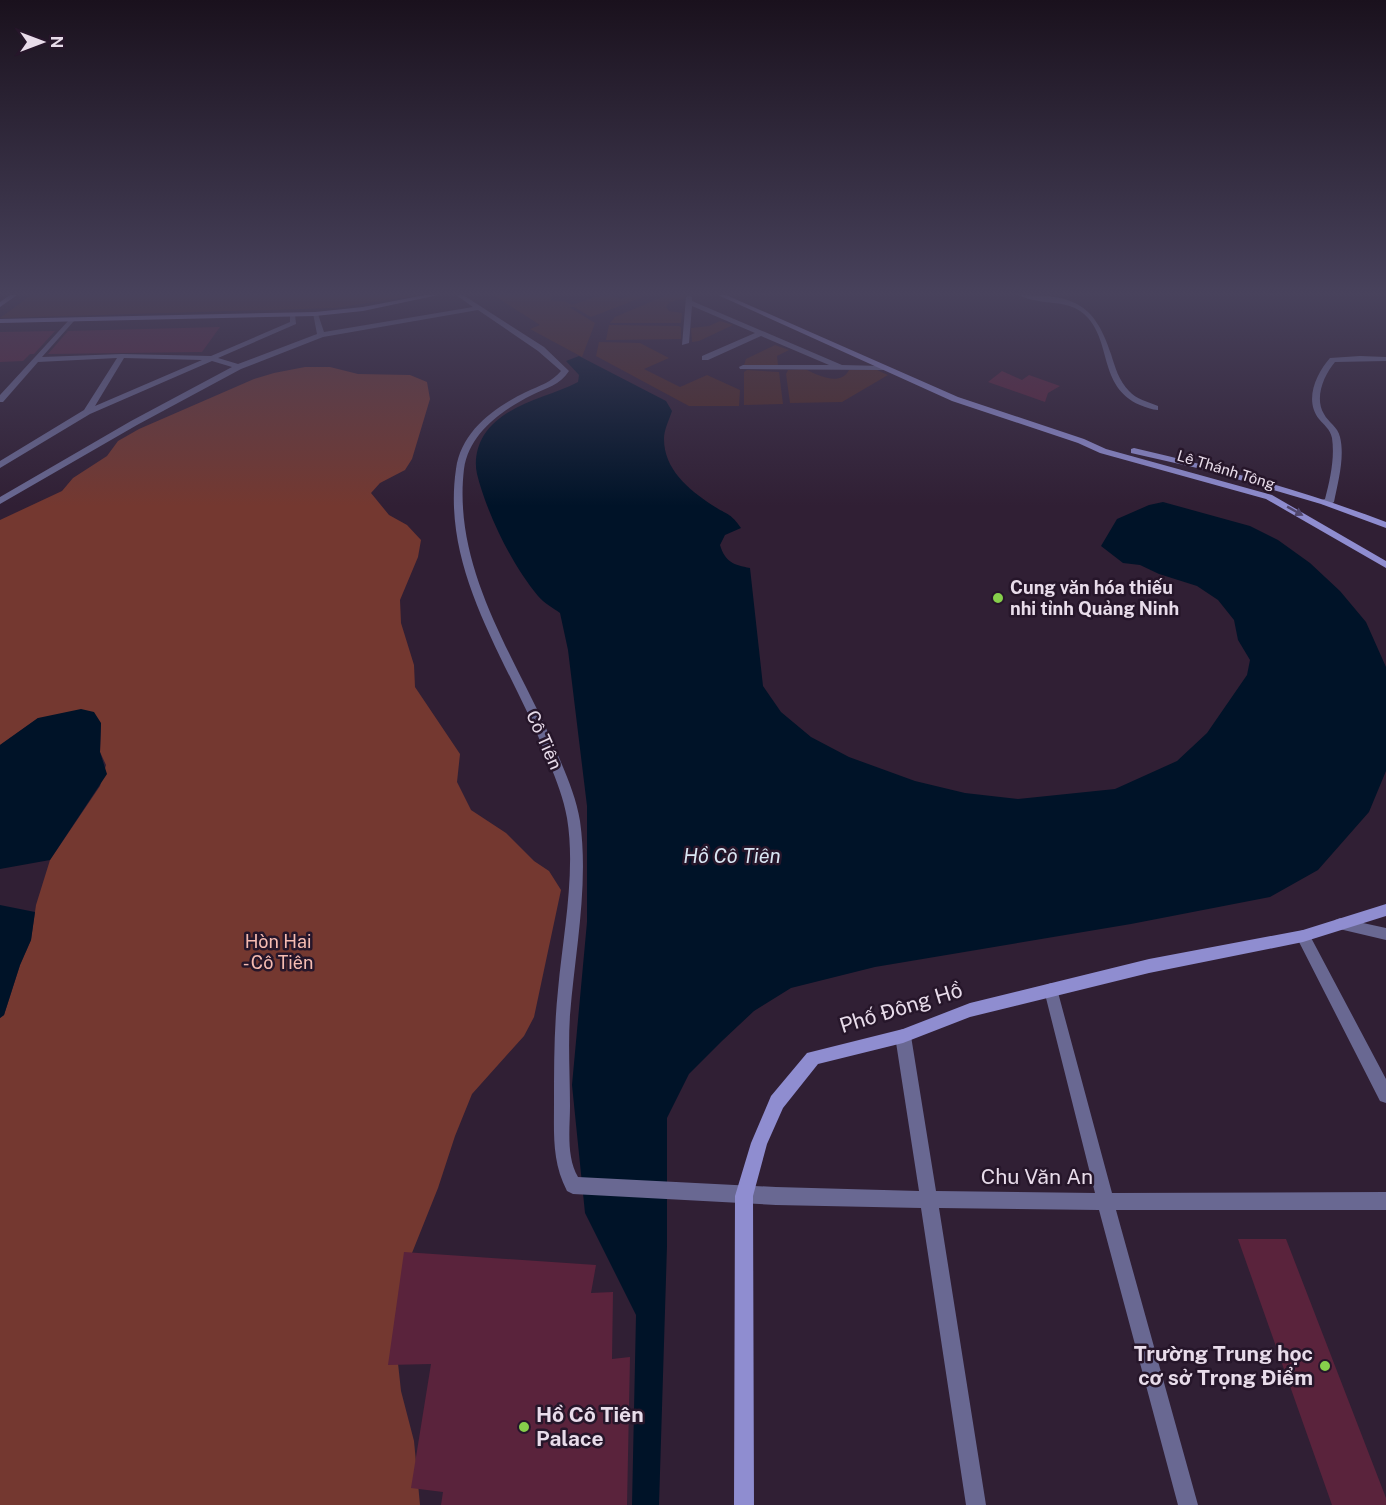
<svg xmlns="http://www.w3.org/2000/svg" width="1386" height="1505" font-family="'Public Sans',sans-serif">
	<style>
		.green { fill: #4e2924 }
		.forest { fill: #743830 }
		.water { fill: #001328 }
		.building { fill: #5a233c }
		.lines { fill: none; stroke-linecap: round; stroke-linejoin: round }
		.street { fill: #696892; fill-rule: evenodd }
		.secondary { fill: #8f8dd0; fill-rule: evenodd }
		.oneway { fill: #50466c }
		.poi-dot { fill: #86cf4b; stroke: #26162a; stroke-width: 2 }
		.labels { text-anchor: middle; stroke-width: 5; stroke-linejoin: round; paint-order: stroke }
		.far-street-label { font-size: 15px; fill: #e8dcea; stroke: #26162a }
		.poi-label { font-size: 18px; font-weight: bold; fill: #e8dcea; stroke: #26162a; text-anchor: start }
		.street-label { font-size: 18px; fill: #e8dcea; stroke: #26162a }
		.park-label { font-size: 18px; fill: #f6bcb2; stroke: #26162a }
		.water-label { font-size: 20px; font-style: italic; fill: #d9e6f3; stroke: #26162a }
		.near-street-label { font-size: 21px; fill: #e8dcea; stroke: #26162a }
		.near-poi-label { font-size: 21px; font-weight: bold; fill: #e8dcea; stroke: #26162a; text-anchor: end }
	</style>
	<rect width="100%" height="100%" fill="#301f34"/>
	<path class="green" d="M31,295h389l-85,13 -335,10z
		M493,295h58v5l13,1 8,4c16,-5 33,-15 49,-6l12,-4 10,2 -52,20 -17,-10h-5l26,16 -13,34 -52,-28 10,-4z
		M667,295h20l-4,4 -13,3 -4,5 3,4 13,2 -1,10h-71l5,-6z
		M720,321l13,4 -34,16 -7,1 -1,-14 18,-2z
		M609,325l70,1 2,1v12l-75,1z
		M599,342l41,1 29,15 -25,11 36,18 27,-12 33,15 -1,16h-50l-93,-50z
		M775,345l14,5 -12,6 1,9h-34l2,-6z
		M747,370l32,2 4,32 -39,1v-33z
		M788,370c5,0 15,-1 19,0 11,5 33,17 42,0h28l11,5 -46,27 -52,1 -4,-29z"/>
	<path class="forest" d="M305,367h25l28,7 52,1 17,7 3,17 -18,60 -7,11 -25,13 -9,10 18,22 18,10 14,15 -3,17 -18,43 1,23 13,42 1,22 45,67 -3,28 14,28 35,23 28,28 15,10 12,19 -27,127 -10,19 -52,58 -17,42 -17,52 -34,85 -8,72 5,46 13,50 6,64h-420v-487l4,-3 16,-50 11,-25 5,-35 14,-45 50,-74 6,-21 -6,-13 1,-29 -63,-5 -38,27v-225l62,-29 11,-13 34,-22 11,-15 21,-12 115,-50 20,-6z"/>
	<path class="water" d="M579,356l87,45 6,10c-3,9 -8,19 -8,28 0,30 24,50 48,66 15,10 18,7 29,23l-16,7 -5,10c5,17 14,20 30,23l13,118 18,26 30,25 38,20 66,24 50,12 53,6 97,-10 62,-28 30,-28 40,-58 3,-15 -12,-20 -4,-20 -16,-20 -21,-14 -38,-12 -19,-9 -17,-2 -22,-17 16,-27 32,-14 14,-3 87,24 28,14 32,23 30,28 26,31 20,45v104l-17,41 -51,58 -48,27 -139,27 -256,43 -84,21 -37,23 -32,30 -33,33 -22,44v128l-8,259h-27l4,-190 -51,-102 -13,-128 15,-163v-116l-19,-156 -8,-37c-7,-5 -16,-10 -22,-17 -26,-31 -51,-82 -61,-122 -3,-13 0,-28 7,-39 21,-32 64,-37 94,-53l1,-7 -13,-14z
		M81,709l13,3 7,11 -1,29 7,22 -57,86 -50,9v-124l38,-27z
		M0,905l35,7 -4,28 -11,25 -16,50 -4,3z"/>
	<path class="building" d="M220,327l-18,25 -154,2 20,-23z
		M55,331l-21,23h-4l-7,7 -23,1v-30z
		M1002,371l20,9 7,-5 31,11 -12,7 -3,9 -57,-20z
		M1238,1239h48l100,259v7h-54z
		M404,1252l192,13 -5,28 22,-1 -1,67 18,-2 -3,148h-186l2,-13 -32,-4 20,-124 -43,1z"/>
	<g class="lines">
		<path class="street" d="M456,295h7l81,52 25,24c-9,14 -23,17 -37,24 -30,15 -63,38 -68,74 -12,102 53,190 91,279 10,24 21,48 25,73 9,64 -5,131 -10,194 -2,31 0,60 0,91 0,23 -4,50 8,71l198,10 143,4 -24,-155 3,-5 5,-2 5,2 3,5 25,155 159,2 -51,-203 2,-5 5,-2 5,2 56,208 274,-1v18h-270l82,295h-20l-79,-295 -160,-2 47,297h-20l-45,-297 -145,-3 -203,-11 -6,-3c-15,-29 -13,-56 -13,-88 0,-38 0,-75 4,-113 5,-55 18,-118 9,-172 -4,-23 -14,-46 -23,-68 -37,-91 -103,-179 -88,-281 5,-38 39,-62 70,-77 13,-6 26,-10 35,-21l-23,-20 -60,-41 -155,27 -82,32 -104,56 -137,79v-7l131,-76 101,-54 -20,-6 -122,53 -90,54v-7l84,-51 33,-52 -79,4 -35,40h-3v-7l69,-75 5,1 -32,36 80,-3 89,2 79,-34v-7l5,-1 1,10 -78,34 20,6 79,-30 -4,-21 5,1 6,18 149,-25zM124,358l78,2 -107,46z
			M689,295l3,2v4l150,64 41,1 4,2 -4,2 -143,-1 -1,-2 4,-2h86l-68,-29 -53,24h-6v-4l53,-23 -63,-27 -3,37 -7,2 4,-48z
			M1019,295c52,0 75,6 92,59 4,13 8,27 18,37 7,8 19,11 29,15v4c-6,0 -12,-3 -18,-5 -43,-19 -27,-65 -56,-91 -18,-16 -46,-8 -65,-19z
			M1360,356l26,1v4l-51,1c-11,13 -21,36 -11,52 4,8 14,13 16,23 5,20 -2,45 -6,65l-5,3 -8,-1v-4l4,-1c5,-19 10,-41 7,-61 -2,-9 -8,-13 -13,-19 -15,-19 -3,-45 11,-61z
			M1340,918l46,10v12l-51,-12 -2,-4 2,-4z
			M1303,930l5,2 78,147v24l-6,-2 -82,-161 -2,-4 2,-4z"/>
		<path class="secondary" d="M10,295h7l-17,12v-5z
			M425,295h13l-75,16 -48,5 -315,7v-4l315,-7 48,-5z
			M718,295h8l232,102 126,42 22,10 166,46 114,66v7l-120,-69 -166,-46 -22,-10 -126,-42z
			M1134,448c86,20 170,43 252,74v6l-65,-24 -115,-34 -75,-17v-4z
			M1386,904v12l-83,26 -154,31 -179,44 -67,26 -85,21 -35,44 -16,36 -14,52 1,309h-20l1,-309 16,-53 20,-47 36,-43 96,-24 67,-26 179,-44 154,-29z"/>
	</g>
	<defs><path id="oneway-solid" d="M-6-.8H1V-3.2L6.5 0L1 3.2V.8H-6Z" transform="scale(1.5)"/></defs>
	<use class="oneway" href="#oneway-solid" transform="translate(1295 511) rotate(29)"/>
	<linearGradient id="sky" x2="0" y2="1"><stop stop-color="#1a111d"/><stop offset="0.58" stop-color="#48425c"/><stop offset="1" stop-color="#48425c" stop-opacity="0"/></linearGradient>
	<rect width="1386" height="506" fill="url(#sky)"/>
	<g class="poi-dot">
		<circle cx="998" cy="598" r="6"/>
		<circle cx="1325" cy="1366" r="6"/>
		<circle cx="524" cy="1427" r="6"/>
	</g>
	<g class="labels">
		<g class="far-street-label">
			<text transform="translate(1226 470) rotate(17)" y="5">Lê Thánh Tông</text>
		</g>
		<g class="poi-label">
			<text x="1010" y="594">Cung văn hóa thiếu<tspan x="1010" dy="21">nhi tỉnh Quảng Ninh</tspan></text>
		</g>
		<g class="street-label">
			<text transform="translate(544 740) rotate(66)" y="6">Cô Tiên</text>
		</g>
		<g class="park-label">
			<text x="278" y="948">Hòn Hai<tspan x="278" dy="21">- Cô Tiên</tspan></text>
		</g>
		<g class="water-label">
			<text x="732" y="863">Hồ Cô Tiên</text>
		</g>
		<g class="near-street-label">
			<text transform="translate(901 1008) rotate(-17)" y="7">Phố Đông Hồ</text>
			<text x="1037" y="1184">Chu Văn An</text>
		</g>
		<g class="near-poi-label">
			<text x="1313" y="1361">Trường Trung học<tspan x="1313" dy="24">cơ sở Trọng Điểm</tspan></text>
			<text x="536" y="1422" text-anchor="start">Hồ Cô Tiên<tspan x="536" dy="24">Palace</tspan></text>
		</g>
	</g>
	<g transform="translate(42 42) rotate(90)" stroke="#26162a" stroke-width="4.5" paint-order="stroke">
	<path d="M0-4.5L10 22L0 15L-10 22Z" fill="#e8dcea"/>
	<text y="-9" font-size="16" font-weight="bold" text-anchor="middle" fill="#e8dcea">N</text>
	</g>
</svg>
